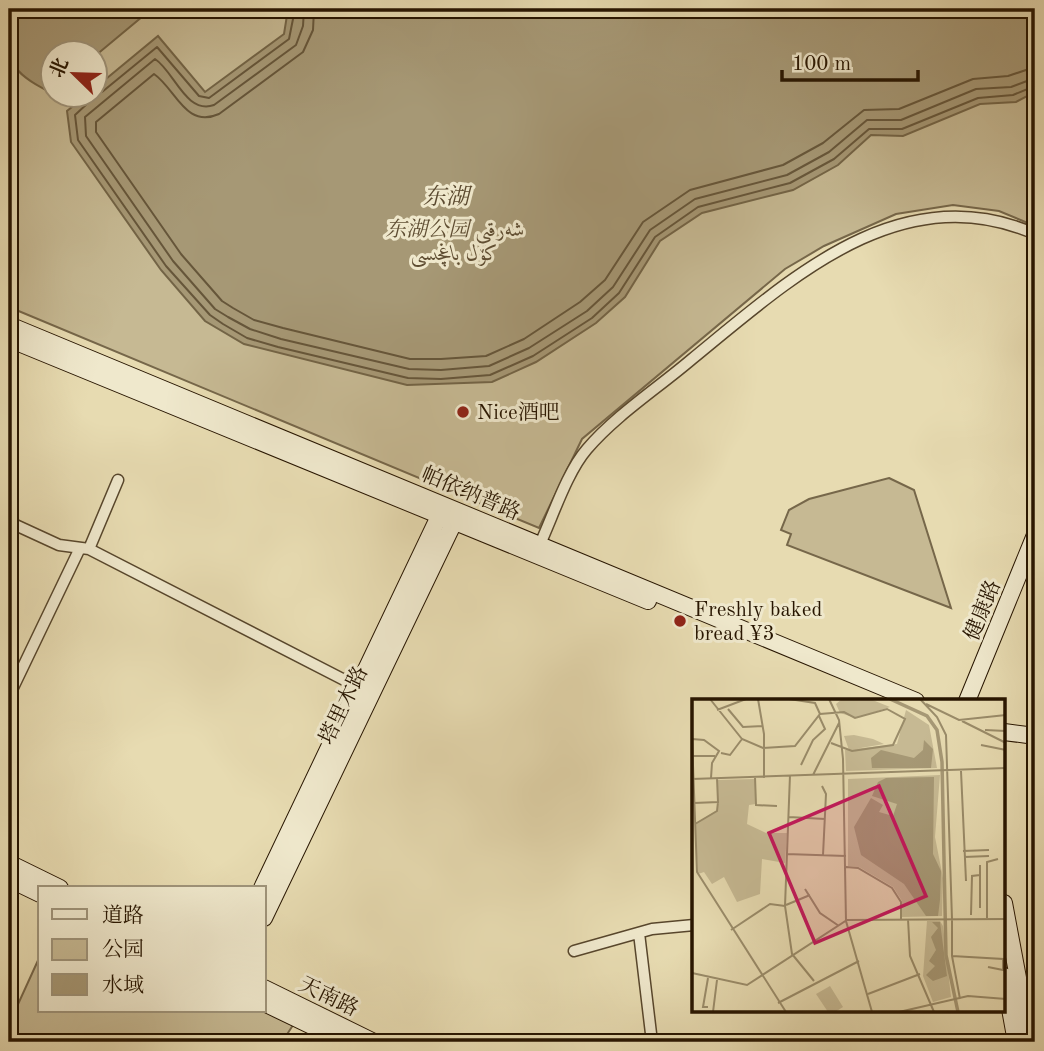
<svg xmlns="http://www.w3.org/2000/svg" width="1044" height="1051" font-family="'Old Standard TT',Amiri,'Noto Serif SC',serif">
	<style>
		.green { fill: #c6b993; stroke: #76674a; stroke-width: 2; fill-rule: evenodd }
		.water { fill: #a69875; stroke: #736446; stroke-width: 2 }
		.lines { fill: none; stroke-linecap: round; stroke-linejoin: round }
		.shore { stroke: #66563a; stroke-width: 2 }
		.street-casing { stroke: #57462c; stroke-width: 13 }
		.secondary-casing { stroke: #271500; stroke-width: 18 }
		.street { stroke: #efe8cc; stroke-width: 10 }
		.secondary { stroke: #efe8cc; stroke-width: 16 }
		.poi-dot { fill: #8f2418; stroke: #efe8cc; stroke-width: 2.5 }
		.labels { text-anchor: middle; stroke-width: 6; stroke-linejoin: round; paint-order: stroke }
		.park-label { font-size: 21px; font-style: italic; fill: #5f4e33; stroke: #efe8cc }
		.poi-label { font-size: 21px; fill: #271500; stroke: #efe8cc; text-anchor: start }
		.street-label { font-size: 21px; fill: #271500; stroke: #efe8cc }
		.water-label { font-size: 23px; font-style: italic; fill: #5a492f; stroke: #efe8cc }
		.inset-river { fill: none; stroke: #a69875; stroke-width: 3.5 }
		.inset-road { fill: none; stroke: #9a8c6a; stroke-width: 2 }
		.view { fill: #c2185b; fill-opacity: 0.15; stroke: #c2185b; stroke-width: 3.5 }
		.inset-edge { fill: none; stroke: #271500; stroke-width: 3.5 }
	</style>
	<rect width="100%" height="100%" fill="#e7dbb1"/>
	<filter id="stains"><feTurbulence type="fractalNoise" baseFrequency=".00286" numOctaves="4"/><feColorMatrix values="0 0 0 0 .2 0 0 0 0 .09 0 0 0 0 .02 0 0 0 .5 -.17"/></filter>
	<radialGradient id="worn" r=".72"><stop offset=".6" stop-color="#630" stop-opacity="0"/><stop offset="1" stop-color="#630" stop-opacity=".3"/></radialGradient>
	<path class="green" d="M9,9h1026v217l-36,-15 -46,-6 -57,9 -72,32 -39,23 -203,170 -43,89 -530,-221zM52,52h42v42h-42z
		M889,478l25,12 37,118 -164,-63 4,-11 -10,-4 8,-20 20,-11z
		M40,956v55h224l33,8 -15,23h-273v-18z"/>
	<path class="water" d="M9,9h129l5,7 -48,40 -1,-4h-42l-2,40c-47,-23 -41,-35 -41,-83z
		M288,9h747v83l-19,10 -36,2 -77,32 -32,-1 -33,30 -45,25 -91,23 -42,28 -35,56 -29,26 -60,39 -44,20 -85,3 -163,-41 -39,-23 -44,-51 -90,-128 -4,-31 20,-16 7,-1 1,-6 63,-52 47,56 79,-58z"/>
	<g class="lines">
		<path class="shore" d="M304,9l-1,17 -7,19 -82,60c-28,10 -40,-34 -59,-46l-70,58 1,19 87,125 42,48 13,8 22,12 31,10 128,30 32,1 48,-4 40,-18 58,-37 26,-24 37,-57 45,-31 92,-24 42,-23 38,-32h34l75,-31 35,-2 24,-9
			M314,9l-1,21 -10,22 -84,62c-34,15 -43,-25 -65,-40l-58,48v10l85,122 41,47 11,7 21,12 29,8 127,31h31l45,-3 38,-17 56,-37 25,-22 38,-58 47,-32 93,-25 40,-22 41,-33 35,-1 74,-30 35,-3 27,-9
			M94,93l8,-1 55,-45 42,49 10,2 80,-59 6,-30
			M92,94l-3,8 -14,13 3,25 88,126 44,49 13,9 24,14 31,9 130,31 33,1 49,-4 43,-19 59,-38 27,-25 36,-56 43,-30 92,-24 44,-24 35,-30h33l76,-31 35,-3 22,-9"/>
		<g class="street-casing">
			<path id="street" d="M9,522l50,23 30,4 269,138
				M540,544c13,-28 27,-72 47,-95 29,-34 71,-61 105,-90 98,-80 209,-184 343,-125
				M89,549l29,-69
				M9,696l71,-148
				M639,933l13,109
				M574,951l78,-22 42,-4"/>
		</g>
		<g class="secondary-casing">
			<path id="secondary" d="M9,325l907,376
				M9,339l639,262
				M967,701l68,-166
				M1004,732l31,4
				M9,863l51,25
				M9,879l31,15
				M262,888l180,-378
				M1004,903l26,139
				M264,918l193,-402
				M1004,976l12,66
				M264,988l110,54
				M264,1003l81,39"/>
		</g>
		<use href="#street" class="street"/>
		<use href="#secondary" class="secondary"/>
	</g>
	<g class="poi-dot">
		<circle cx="463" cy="412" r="7"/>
		<circle cx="680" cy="621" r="7"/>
	</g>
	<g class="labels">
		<g class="park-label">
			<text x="455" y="236">东湖公园 شەرقىي<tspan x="455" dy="24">كۆل باغچىسى</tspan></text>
		</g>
		<g class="poi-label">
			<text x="477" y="419">Nice酒吧</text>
			<text x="694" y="616">Freshly baked<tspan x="694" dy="24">bread ¥3</tspan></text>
		</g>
		<g class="street-label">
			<text transform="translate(471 493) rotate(23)" y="7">帕依纳普路</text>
			<text transform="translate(982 610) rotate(-68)" y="7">健康路</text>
			<text transform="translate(343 705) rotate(-64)" y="7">塔里木路</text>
			<text transform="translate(329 996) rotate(26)" y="7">天南路</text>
		</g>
		<g class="water-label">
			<text x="446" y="204">东湖</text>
		</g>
	</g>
	<g transform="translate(692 699)">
		<rect width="313" height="313" fill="#e7dbb1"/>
		<path d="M150,0h28l20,8 -34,11 -16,-5 -4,-9zM214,11l23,15 8,43 -91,3 -1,-21 52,-6zM162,36l19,4 11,5 -35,6 -5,-14zM248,76l-5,62 8,41 -1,38 -40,1v-16l-9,-14 -34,-20 -11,-1v-87zM63,80l1,25 -7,1 -2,19 19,9h21l-2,30 -23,-4 -2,35 -23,8 -13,-25 -12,7 -8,-12 -6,2 -3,-50 22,-14v-30zM235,222h13l3,5 8,71 -18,5 -10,-26zM138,287l13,21 -8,5h-7l-12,-18z" fill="#c6b993"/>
		<path d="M232,41l9,9 -2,19h-59l-1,-10 10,-8 33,8 9,-8zM242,78l-1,77 8,17 -1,29 -2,16h-12l-22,-32 -43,-29 -7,-28 17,-29 12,7 -4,7 14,4 4,-12 -25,-8 6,-14 8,-4zM240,223h8l7,54 -14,5 -7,-6 9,-9 -6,-5 7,-11 -5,-13 7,-9z" fill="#a69875"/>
		<path class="inset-river" d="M198,0l37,17 10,14 5,32 4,193 12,57"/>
		<path class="inset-road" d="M18,0l32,40 21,9 32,-2 25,-32 24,-2 11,6 32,-9 18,10 -12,26 -41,6 -21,-8M66,0l6,35v44M97,0l26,4 5,11M137,0l10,21 4,39 3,162 26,91M228,0l17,18 9,18 6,184M234,5l33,16 47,-5M36,10l15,18 20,-1M25,11l29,-11M270,22l44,22M293,31l21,1M0,40l12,1 15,11 -7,12 -1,15M0,40l5,133 89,140M289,46l25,5M29,54l9,2 12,-16M0,57h23M109,66l12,-25 12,-11 -6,-13M269,72l5,110M98,76l-5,131 7,48 22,27M121,76l26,-52M63,78l1,28 21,1M0,80l314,-11M130,87l4,8 -3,61M2,104l24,-1 -1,-24M97,118l36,2M3,125l22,-13 1,-9M271,152l26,-1M94,155l60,2M272,158l25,-1M288,166v43M154,168l12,1 34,20 9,14v17M113,190l15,24 19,13M94,206l24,-10M279,216l1,-39 8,-1M295,219v-56l11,-3M216,220l2,37 24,56M260,220v37l8,43M39,231l39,-26 15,2M260,257l51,3v11l-15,-3M0,274l55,12 100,-65 159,-1M16,279l-5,29h5M176,295l52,-20M86,304l81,-42M21,313l4,-32M207,313l69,-16 38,3"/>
		<path class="view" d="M187,87l47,110 -111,47 -46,-110z"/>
		<rect width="313" height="313" class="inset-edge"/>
	</g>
	<rect width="1044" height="1051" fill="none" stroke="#e7dbb1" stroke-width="35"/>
	<rect x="10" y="10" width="1023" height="1030" fill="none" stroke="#271500" stroke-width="3.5"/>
	<rect x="18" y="18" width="1009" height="1016" fill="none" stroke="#271500" stroke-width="2"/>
	<rect x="38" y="886" width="228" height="126" fill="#efe8cc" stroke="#9f947a" stroke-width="2"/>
	<rect x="52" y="909" width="35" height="10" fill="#efe8cc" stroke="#9f947a" stroke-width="2"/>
	<text x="102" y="922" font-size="21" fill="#271500">道路</text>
	<rect x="52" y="939" width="35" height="21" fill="#c6b993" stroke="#9f947a" stroke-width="2"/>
	<text x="102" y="956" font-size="21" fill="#271500">公园</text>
	<rect x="52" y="974" width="35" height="21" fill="#a69875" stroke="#9f947a" stroke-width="2"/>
	<text x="102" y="992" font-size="21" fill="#271500">水域</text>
	<g transform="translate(74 74) rotate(293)"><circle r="33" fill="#efe8cc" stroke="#9f947a" stroke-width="2"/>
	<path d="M0-5L12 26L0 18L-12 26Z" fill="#8f2418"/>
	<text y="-10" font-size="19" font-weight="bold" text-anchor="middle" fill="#271500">北</text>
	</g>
	<path d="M782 70v10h136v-10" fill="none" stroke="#271500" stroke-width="3.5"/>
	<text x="792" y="70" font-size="21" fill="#271500" stroke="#efe8cc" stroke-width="5" paint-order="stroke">100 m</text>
	<rect width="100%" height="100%" filter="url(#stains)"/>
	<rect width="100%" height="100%" fill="url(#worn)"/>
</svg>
